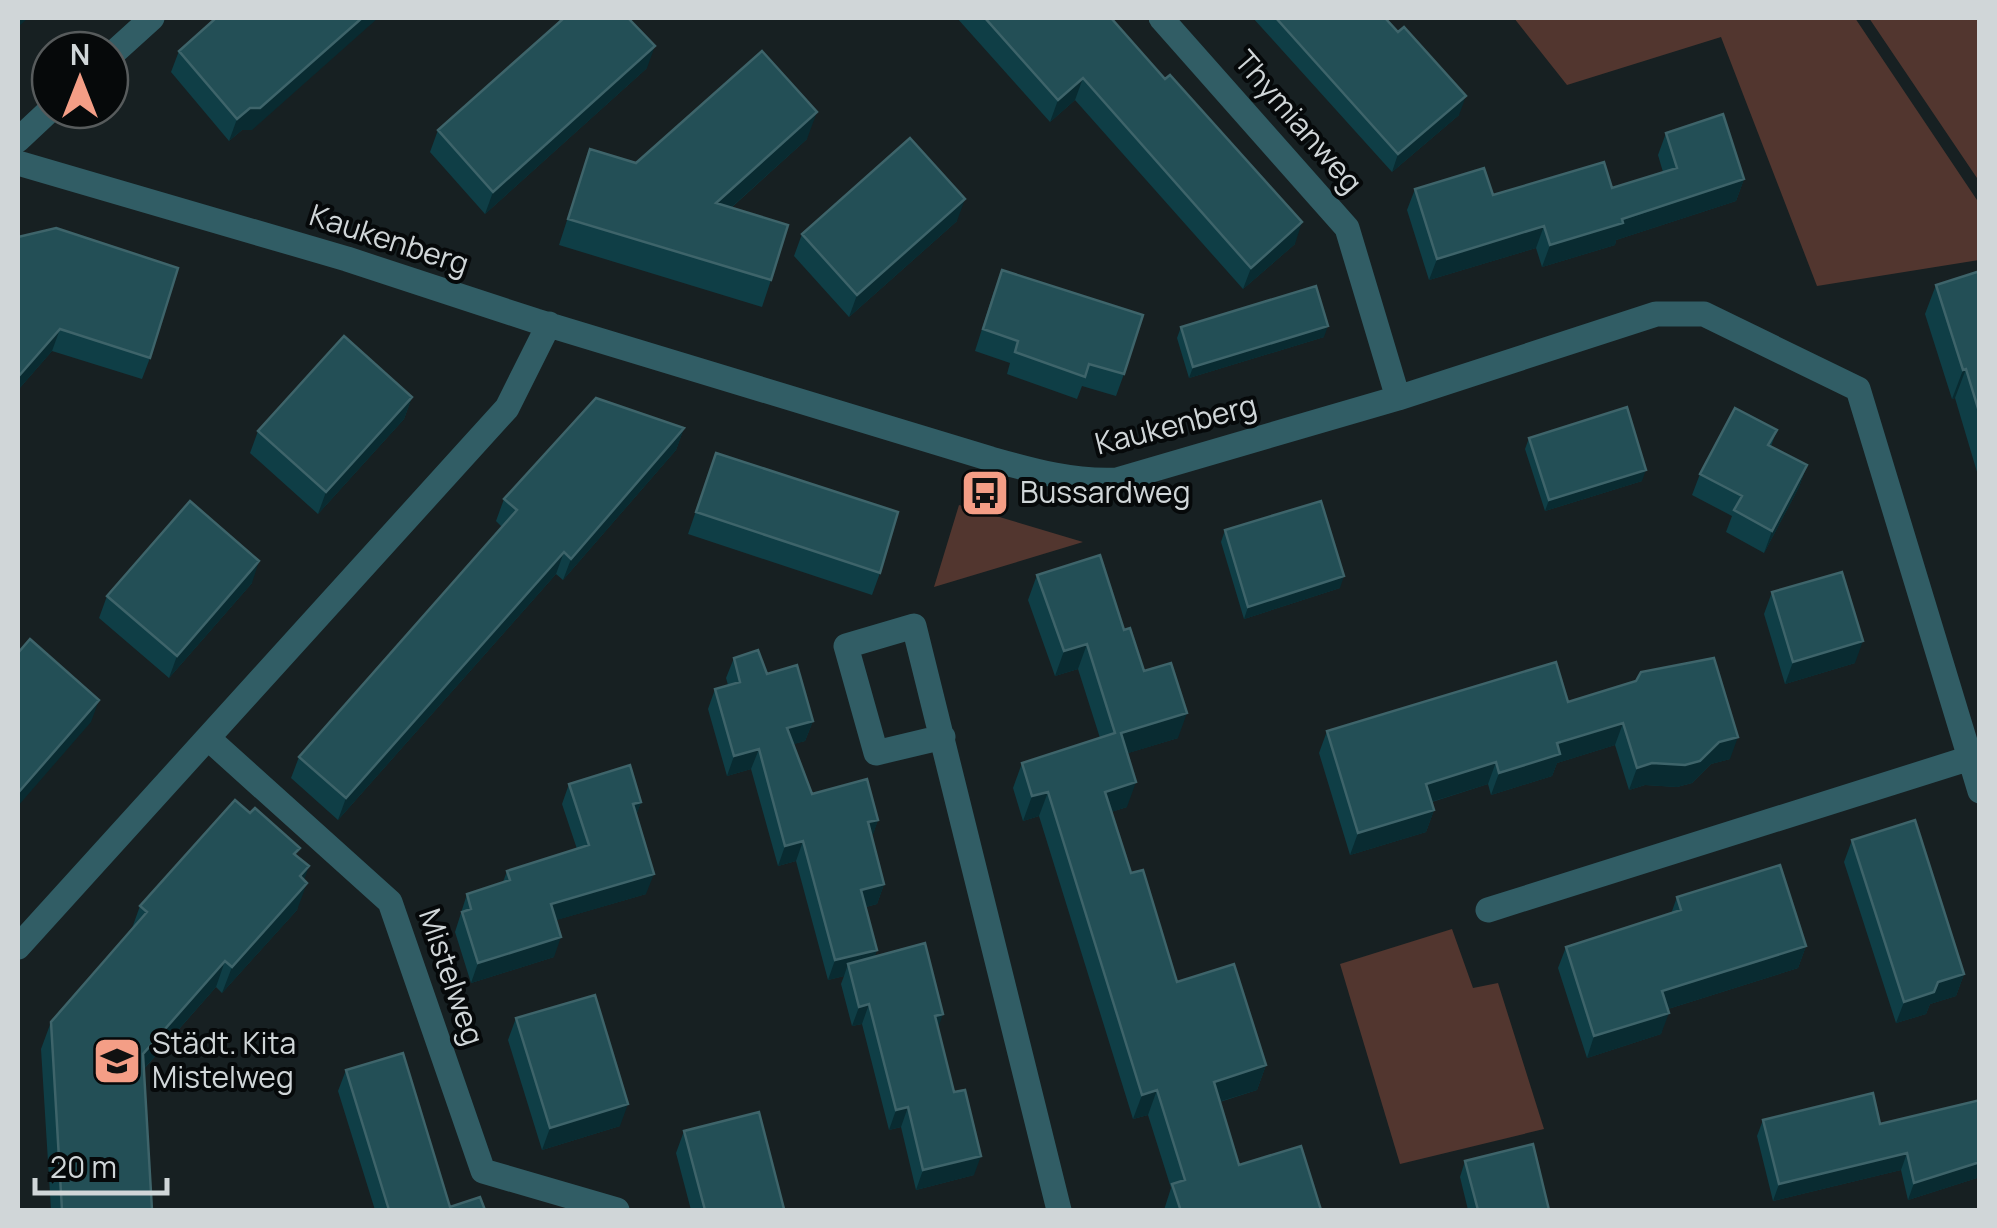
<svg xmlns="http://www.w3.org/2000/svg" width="1997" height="1228" font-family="Manrope,sans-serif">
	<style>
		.green { fill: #52362f }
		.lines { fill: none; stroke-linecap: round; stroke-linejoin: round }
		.minor { stroke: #315d65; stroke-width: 25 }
		.wall { fill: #0f3e46 }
		.shaded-wall { fill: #092b31 }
		.building { fill: #234f56; stroke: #3e646a; stroke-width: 2.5 }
		.labels { text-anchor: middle; stroke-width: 8; stroke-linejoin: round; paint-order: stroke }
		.street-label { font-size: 30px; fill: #d0d6d8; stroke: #06090a }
		.poi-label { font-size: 30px; fill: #d0d6d8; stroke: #06090a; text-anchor: start }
	</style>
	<rect width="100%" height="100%" fill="#172022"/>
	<path class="green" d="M1514,18h341l124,185v57l-162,26 -96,-249 -154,48z
		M1869,18h110v163z
		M959,505l124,37 -149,45z
		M1452,929l21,59 25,-5 46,146 -144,35 -60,-200z"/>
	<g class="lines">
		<path class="minor" d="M1161,18l186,210 51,170
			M110,56l42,-38
			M18,140l32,-30
			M18,163l329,96 189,62 455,138c43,12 81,23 126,21l281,-82 258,-84h48l154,75 122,402
			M943,737l-67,16 -30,-107 68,-20 145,584
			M209,739l181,163 93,269 134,39
			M1488,910l482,-152
			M18,947l489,-539 42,-84"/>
	</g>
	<path class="wall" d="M957,18h154l184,226 -52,45 -168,-189 -25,22z
		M1253,18h132l74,97 -67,57z
		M179,51l73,79h-10l-13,11 -58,-69z
		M647,68l-162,146 -55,-62 8,-22z
		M1666,133l78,46 -8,22 -120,39 -1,5 -73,22 -6,-19 -107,32 -22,-70 8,-21 78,6 119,-7 51,-16 -5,-17z
		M807,139l-76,69 40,72 -9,27 -203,-62 31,-96 46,14z
		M957,221l-108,96 -55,-61 8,-22z
		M18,237l132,121 -8,21 -90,-28 -34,39z
		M1980,271v211l-25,-84 -3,1 -27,-85 11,-29z
		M994,291l130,83 -8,22 -34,-10 -5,13 -70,-25 3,-11 -35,-12z
		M1181,327l143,10 -135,41 -12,-40z
		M412,397l-8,22 -86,95 -68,-61 8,-22z
		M684,428l-8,22 -113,130 -7,-6 -218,246 -47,-42 8,-21 203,-230 -6,-6 8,-22z
		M1777,430l-6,16 36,19 -8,22 -35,66 -38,-21 6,-16 -40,-21 8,-21z
		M1529,438l113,43 -97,30 -20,-62z
		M716,453l164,120 -8,22 -184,-61z
		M1225,530l115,58 -96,31 -23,-77z
		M1037,575l87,55 54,108 -50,15 -1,54 -16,5 20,61 46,109 89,83 -9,25 -37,12 19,63 82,45h-157l7,-22 -23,-73 -15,4 -94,-303 -16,5 -10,-33 9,-25 78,-25 -22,-69 -23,7 -27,-76z
		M252,583l-83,95 -70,-60 8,-22z
		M1772,592l83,71 -70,21 -21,-70z
		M734,658l33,16 46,47 -8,20 -12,3 19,50 66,26 -6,16 12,48 -7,20 -11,3 11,43 -3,7 64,71 36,147 -58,15 -15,-63 -12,3 -27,-106 -10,2 -11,-42 3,-8 -16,4 -32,-119 -18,5 -27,-97 -24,7 -19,-67 7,-20 13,-4 -2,-7z
		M1568,702l162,57 -19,5 -19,19 -15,4 -32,-2 -16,5 -14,-45 -58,18 -5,13 -61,19 -3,-11 -56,18 2,8 -8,22 -76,23 -31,-102 8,-22z
		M569,784l72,18 -5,13 10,79 -90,26 -2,37 -83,26 -16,-51 12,-38 36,-12 4,-11 70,-22 -15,-45z
		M1852,840l112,134 -8,22 -26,8 -4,10 -30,9 -52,-161z
		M297,856l7,24 -7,30 -75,83 -6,-6 -72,82 8,141h-101l-10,-161 10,-27 80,-91 9,-25z
		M1677,897l129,49 -8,22 -130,41 -7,25 -74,24 -29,-90 8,-21 105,-33z
		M516,1018l104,108 -78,24 -34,-110z
		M346,1070l104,137 35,3h-110l-37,-119z
		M1980,1100v77l-72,23 -7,-30 -128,31 -16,-65 6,-16 117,4z
		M684,1131l100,78 -1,1h-92l-15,-57z
		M1465,1161l84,49h-81l-8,-33z"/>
	<path class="shaded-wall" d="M18,18h10l-10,9z
		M362,18h16l-126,112h-10l-13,11 8,-22z
		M655,46l-8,22 -162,146 8,-22z
		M1083,78l-8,22 -25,22 8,-22z
		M1466,96l-7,19 -67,57 6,-18z
		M817,112l-10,27 -101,91 10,-27z
		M1744,179l-8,22 -120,39 -1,5 -73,22 8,-22z
		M965,199l-8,22 -108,96 8,-22z
		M1302,222l-7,22 -52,45 8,-21z
		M1544,226l-8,22 -107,32 8,-21z
		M1328,326l-4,11 -135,41 4,-11z
		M60,329l-8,22 -34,39v-13z
		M1966,369l-11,29 -3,1 11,-29z
		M412,397l-8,22 -86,95 8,-22z
		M684,428l-8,22 -113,130 8,-21z
		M1807,465l-8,22 -35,66 8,-22z
		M1646,470l-4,11 -97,30 4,-11z
		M564,552l-8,22 -218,246 8,-22z
		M259,561l-7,22 -83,95 8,-22z
		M1344,576l-4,12 -96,31 4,-12z
		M1863,641l-8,22 -70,21 8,-22z
		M1087,644l-9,25 -23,7 9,-25z
		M99,700l-8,22 -73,84v-13z
		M1187,713l-9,25 -66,20 9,-25z
		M813,721l-8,20 -25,7 7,-20z
		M1623,723l-8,22 -58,18 -5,13 -61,19 8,-22 58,-30z
		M1738,737l-8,22 -19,5 -19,19 -15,4 -32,-2 -16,5 8,-22z
		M759,749l-8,20 -24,7 7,-20z
		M1496,762l-8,22 -70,22 8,-22z
		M1136,782l-9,25 -31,10 9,-25z
		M1048,792l-9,24 -16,5 9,-25z
		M641,802l-7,20 -1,-18z
		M1434,810l-8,22 -76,23 8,-22z
		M878,820l-7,20 -3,-18z
		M803,841l-7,20 -18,5 7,-20z
		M309,866l-9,25 7,-8 -10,27 -75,83 10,-26z
		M654,874l-8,20 -103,30 8,-20z
		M884,884l-7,20 -23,6 7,-20z
		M561,937l-7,20 -83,26 7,-20z
		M1806,946l-8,22 -143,45 7,-22z
		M877,950l-7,20 -22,-6 -4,12 -16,4 7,-20z
		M225,961l-9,26 -83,94 10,-27z
		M1964,974l-8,22 -26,8 -4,10 -30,9 8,-21 34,-20z
		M869,1004l-7,20 -10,2 7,-19z
		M1669,1013l-8,21 -74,24 7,-22z
		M943,1014l-7,20 -1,-18z
		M1266,1065l-9,25 -52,16 9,-24z
		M1157,1090l-9,25 -15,4 9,-24z
		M628,1104l-8,22 -78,24 8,-22z
		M908,1107l-7,20 -12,3 7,-20z
		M1907,1153l-6,17 -128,31 6,-17z
		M981,1156l-7,19 -58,15 7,-20z
		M1980,1162v15l-72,23 6,-17z"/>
	<path class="building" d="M216,18h146l-102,90h-10l-13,11 -58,-68z
		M564,18h64l27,28 -162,146 -55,-62z
		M985,18h126l54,61 5,-4 132,147 -51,46 -168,-190 -25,22z
		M1276,18h109l13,14 6,-5 62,69 -68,58z
		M762,51l55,61 -101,91 72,22 -17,55 -203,-61 22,-70 46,14z
		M1723,114l21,65 -122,40 1,4 -73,22 -6,-19 -107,33 -22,-70 69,-21 9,27 111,-33 8,26 65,-20 -11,-35z
		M910,138l55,61 -108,96 -55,-61z
		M56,228l122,40 -28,90 -90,-29 -42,48v-140z
		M1002,270l141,45 -19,59 -35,-10 -4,13 -70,-25 3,-11 -35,-12z
		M1980,271v144l-14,-46 -3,1 -27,-85z
		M1316,286l12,40 -135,41 -12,-40z
		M344,336l68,61 -86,95 -68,-61z
		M596,398l88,30 -113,131 -7,-7 -218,246 -47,-41 218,-247 -13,-11z
		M1627,407l19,63 -97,30 -20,-62z
		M1735,408l42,22 -9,15 39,20 -35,66 -38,-21 8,-14 -42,-22z
		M716,453l182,59 -18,61 -184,-61z
		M190,501l69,60 -82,95 -70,-60z
		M1321,501l23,75 -96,31 -23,-77z
		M1100,555l24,75 6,-2 14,43 27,-8 16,50 -66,20 15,49 -31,10 26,81 12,-3 34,112 57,-18 32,101 -52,17 25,83 62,-19 20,64h-149l8,-2 -8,-24 13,-4 -28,-90 -15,5 -94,-303 -16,4 -10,-33 93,-30 -28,-89 -23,7 -27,-76z
		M1842,572l21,69 -70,21 -21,-70z
		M30,639l69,61 -81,93v-140z
		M758,650l9,24 30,-9 16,56 -26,7 25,66 55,-15 11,41 -10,2 16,62 -23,6 16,60 -42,10 -32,-119 -18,5 -26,-97 -25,7 -19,-67 25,-7 -6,-24z
		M1714,658l24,79 -19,5 -19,19 -15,4 -33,-2 -15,5 -14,-45 -66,20 3,11 -61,19 -3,-11 -70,22 8,26 -76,23 -31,-102 229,-69 12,40 68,-21 5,-9z
		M630,765l11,37 -8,2 21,70 -103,30 10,33 -83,26 -16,-51 9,-3 -4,-15 43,-14 -3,-9 82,-26 -20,-61z
		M235,800l15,13 5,-5 45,40 -6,6 15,12 -9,10 7,7 -75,84 -7,-6 -82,93 9,156h-90l-11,-188 96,-110 -7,-6z
		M1915,820l49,154 -26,8 -4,10 -30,10 -52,-162z
		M1780,865l26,81 -144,45 7,22 -75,23 -28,-89 115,-37 -4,-13z
		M925,943l18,71 -8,2 19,76 11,-2 16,66 -58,14 -15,-63 -12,3 -27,-106 -10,3 -11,-43z
		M595,995l33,109 -78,24 -34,-110z
		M403,1053l47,154 30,-10 5,13h-96l-43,-140z
		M1873,1093l7,31 100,-24v62l-66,21 -7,-30 -128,31 -16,-64z
		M759,1112l25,97 -6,1h-73l-21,-79z
		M1533,1144l16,66h-71l-13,-49z"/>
	<defs>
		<g id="bus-square" transform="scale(2.5)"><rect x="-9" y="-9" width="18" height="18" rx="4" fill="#f49e86" stroke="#06090a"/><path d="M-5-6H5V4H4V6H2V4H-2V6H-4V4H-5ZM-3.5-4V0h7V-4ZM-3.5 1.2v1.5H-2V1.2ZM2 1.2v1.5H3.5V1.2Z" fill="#111"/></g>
		<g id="school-square" transform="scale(2.5)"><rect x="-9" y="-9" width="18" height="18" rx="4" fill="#f49e86" stroke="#06090a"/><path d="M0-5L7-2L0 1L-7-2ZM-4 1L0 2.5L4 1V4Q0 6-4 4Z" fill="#111"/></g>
	</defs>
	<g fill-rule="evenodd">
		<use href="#bus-square" x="985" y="493"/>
		<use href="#school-square" x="117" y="1061"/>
	</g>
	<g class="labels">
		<g class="street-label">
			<text transform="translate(1298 122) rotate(49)" y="10">Thymianweg</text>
			<text transform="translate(389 240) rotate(18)" y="10">Kaukenberg</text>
			<text transform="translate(1176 425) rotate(-14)" y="10">Kaukenberg</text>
			<text transform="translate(451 977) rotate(71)" y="10">Mistelweg</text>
		</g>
		<g class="poi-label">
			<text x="1020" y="503">Bussardweg</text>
			<text x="152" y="1054">Städt. Kita<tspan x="152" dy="34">Mistelweg</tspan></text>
		</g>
	</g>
	<rect width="1997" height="1228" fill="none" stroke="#d0d6d8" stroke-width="40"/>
	<g transform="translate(80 80)"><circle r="48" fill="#06090a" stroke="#575b5c" stroke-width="2.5"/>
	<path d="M0-8L18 38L0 25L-18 38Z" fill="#f49e86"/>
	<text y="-15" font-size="28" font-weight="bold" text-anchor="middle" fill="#d0d6d8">N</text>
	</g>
	<path d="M35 1178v15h132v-15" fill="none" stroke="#d0d6d8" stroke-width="5"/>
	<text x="50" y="1178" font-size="30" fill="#d0d6d8" stroke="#06090a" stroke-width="8" paint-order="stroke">20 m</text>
</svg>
